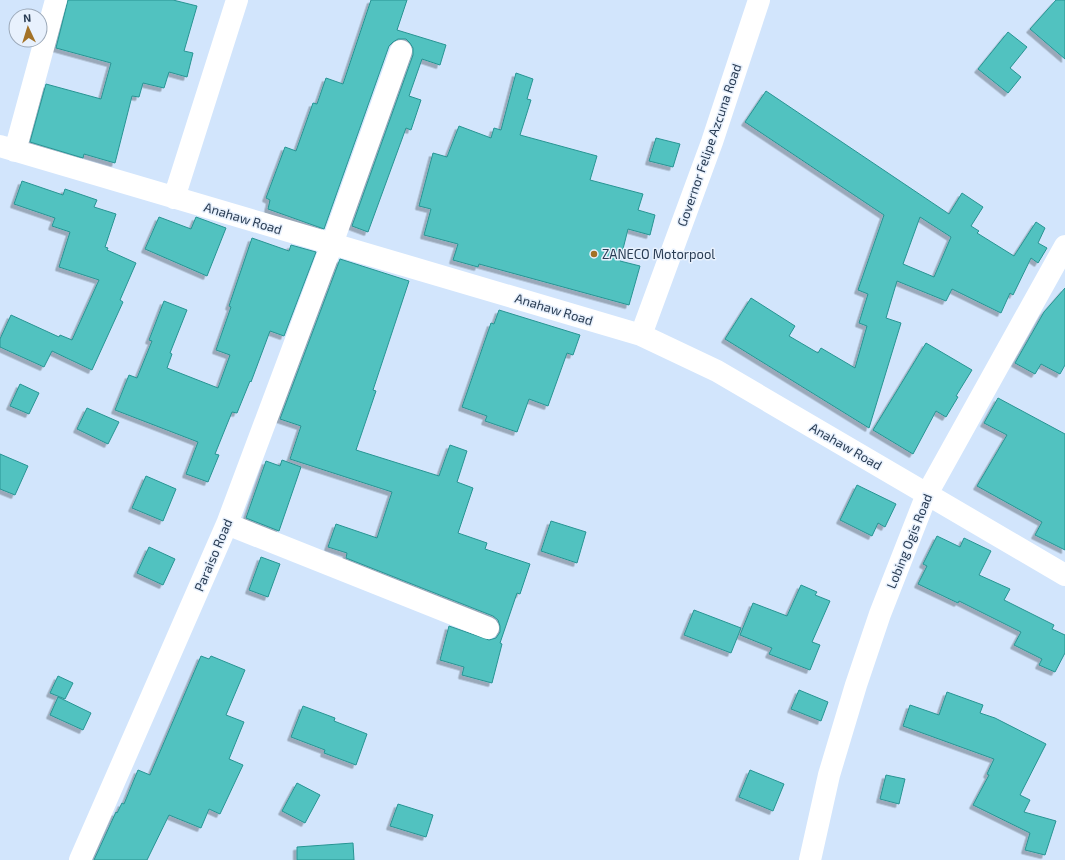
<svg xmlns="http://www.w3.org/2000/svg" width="1065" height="860" font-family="'Exo 2',sans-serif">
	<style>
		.building { fill: #51c2c0; stroke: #289493; fill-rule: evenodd; filter: url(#shadow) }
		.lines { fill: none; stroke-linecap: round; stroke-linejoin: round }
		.minor { stroke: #fff; stroke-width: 22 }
		.poi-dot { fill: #a37227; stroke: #e8f1fd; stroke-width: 1.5 }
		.labels { text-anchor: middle; stroke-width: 3; stroke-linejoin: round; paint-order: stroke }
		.street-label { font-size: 13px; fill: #293c53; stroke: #e8f1fd }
		.poi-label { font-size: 13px; fill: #293c53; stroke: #e8f1fd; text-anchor: start }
	</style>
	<defs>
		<filter id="shadow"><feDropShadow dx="-3.5" dy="3.5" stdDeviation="0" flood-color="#0004"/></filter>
	</defs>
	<rect width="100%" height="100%" fill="#d2e5fc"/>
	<path class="building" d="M68,0h105l24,6 -13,45 9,2 -6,24 -18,-5 -5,16 -21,-5 -4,14 -7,-1 -17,67 -31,-9 -1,4 -53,-16 16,-58 55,15 10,-36 -55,-15z
		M371,0h36l-10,30 49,15 -6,20 -18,-6 -13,37 12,4 -10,30 -5,-2 -38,104 -16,-6 61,-171v-7l-3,-5 -4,-4h-8l-5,3 -4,4 -65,183 -56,-20 2,-9 -4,-2 19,-51 11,4 17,-48 4,1 9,-26 17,6z
		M1056,0h9v59l-35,-30z
		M1008,32l19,15 -17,21 11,9 -13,16 -30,-24z
		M516,73l17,6 -6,20 4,1 -11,35 77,21 -7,24 53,14 -5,16 17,5 -5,20 -22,-6 -8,32 20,5 -11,39 -150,-41 -1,3 -25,-7 5,-16 -34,-9 7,-26 -12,-3 14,-53 14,4 12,-31 32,12 3,-10 7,2z
		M766,91l183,123 13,-21 21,14 -12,19 8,5 -2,2 37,23 22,-34 9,6 -7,15 9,5 -9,15 -7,-5 -18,37 -3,-2 -9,20 -49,-24 -6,12 -49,-20 -11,37 15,5 -32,105 -144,-89 26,-41 44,28 -6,10 29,17 3,-5 34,20 12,-42 -8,-3 9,-29 -10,-4 26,-75 -139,-93zM920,217l31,20 -17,40 -31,-13z
		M656,138l24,6 -7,23 -24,-6z
		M22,181l41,14 2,-6 32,11 -3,7 22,7 -11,33 3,1 -1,2 29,13 -16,37 3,2 -31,68 -40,-19 -8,16 -44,-20v-8l11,-24 48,22 1,-2 12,5 27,-60 -40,-13 11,-35 -18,-6 3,-8 -41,-14z
		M159,217l32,12 5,-12 30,11 -19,48 -62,-27z
		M252,238l37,13 2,-6 25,7 -32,84 -14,-5 -19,51 -1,-1 -13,32 -5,-1 -17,42 4,1 -11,27 -22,-8 12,-32 -83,-32 14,-35 8,3 15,-37 -3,-1 15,-39 23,9 -17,43 2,1 -5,14 51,20 12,-33 -14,-5 15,-43 -2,-1z
		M340,259l69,22 -36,109 3,1 -20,59 83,26 11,-31 17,6 -10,31 16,6 -15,45 29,10 -2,6 45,15 -10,30 -3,-1 -17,50 2,1 -10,39 -30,-8 2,-8 -24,-7 9,-34 40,14 7,-2 4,-6v-6l-2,-6 -5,-4 -147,-58 1,-5 -19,-6 8,-23 41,14 15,-46 -102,-33 11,-33 -21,-7z
		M1065,288v77l-5,9 -19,-10 -6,10 -20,-11 29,-51z
		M499,310l81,25 -7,20 -6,-2 -19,53 -19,-7 -12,33 -32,-11 2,-5 -25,-9 29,-84 3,1z
		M926,343l46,27 -16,26 2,1 -12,20 -10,-6 -23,43 -40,-24z
		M20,384l19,9 -10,21 -19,-8z
		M998,398l67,36v116l-30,-15 7,-13 -65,-36 30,-51 -23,-12z
		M87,408l32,14 -11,22 -31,-15z
		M0,454l28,12 -13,29 -15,-6z
		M282,460l19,7 -22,64 -33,-13 20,-57 14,5z
		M146,476l30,13 -13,32 -31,-13z
		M857,485l39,19 -11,23 -7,-4 -6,13 -32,-16z
		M551,521l35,11 -9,31 -36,-12z
		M937,536l23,11 4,-9 27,13 -12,24 31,14 -6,11 50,25 -2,4 13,6v18l-10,19 -16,-7 3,-6 -28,-14 7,-13 -62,-31 -1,2 -40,-19 9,-18 -4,-2z
		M149,547l26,12 -12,26 -26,-12z
		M261,557l19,7 -12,33 -19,-7z
		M801,585l16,7 -2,3 15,6 -18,41 8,3 -10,25 -41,-16 3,-6 -32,-13 13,-32 34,13z
		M694,610l47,18 -10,25 -47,-18z
		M201,656l8,3 2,-3 34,14 -19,45 18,7 -15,37 14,6 -23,49 -11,-5 -8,19 -32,-13 -22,45h-53l22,-48 1,1 5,-10 2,1 14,-34 12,5z
		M58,676l15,7 -8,16 -15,-6z
		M799,690l29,12 -7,19 -30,-12z
		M947,692l36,13 -3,8 15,5 51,26 -26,51 10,5 -6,12 32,9 -11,34 -20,-5 5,-17 -57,-28 16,-30 -2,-1 7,-15 -91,-33 7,-21 29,10z
		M58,697l33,16 -8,17 -33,-15z
		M303,706l32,12 -1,3 33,13 -11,31 -32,-12 1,-3 -34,-13z
		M750,770l34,14 -11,27 -34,-14z
		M886,775l19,4 -6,25 -19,-5z
		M297,783l23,12 -15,28 -23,-12z
		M398,804l35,11 -7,22 -36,-11z
		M353,843l1,17h-57v-13z"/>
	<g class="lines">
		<path class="minor" d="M0,146l641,189 76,36 348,204
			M15,151l41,-151
			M174,198l63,-198
			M641,335l71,-193 47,-142
			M227,524l261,104
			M80,860l147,-336 105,-280 69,-193
			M810,860l19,-85 27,-90 24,-71 47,-120 138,-248"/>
	</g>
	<circle class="poi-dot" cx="594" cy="254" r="4"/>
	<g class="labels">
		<g class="street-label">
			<text transform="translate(709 145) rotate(-71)" y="5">Governor Felipe Azcuna Road</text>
			<text transform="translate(243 218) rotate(17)" y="5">Anahaw Road</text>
			<text transform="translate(554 309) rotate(17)" y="5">Anahaw Road</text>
			<text transform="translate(846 446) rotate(30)" y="5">Anahaw Road</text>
			<text transform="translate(909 541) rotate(-68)" y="5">Lobing Ogis Road</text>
			<text transform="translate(213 555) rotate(-67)" y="5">Paraiso Road</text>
		</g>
		<g class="poi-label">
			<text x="602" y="259">ZANECO Motorpool</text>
		</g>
	</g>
	<g transform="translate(28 28) rotate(356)"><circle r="19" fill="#e8f1fd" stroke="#9ca9b9"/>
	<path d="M0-3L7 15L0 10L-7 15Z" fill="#a37227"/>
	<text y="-6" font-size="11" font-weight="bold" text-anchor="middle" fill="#293c53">N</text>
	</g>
</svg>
